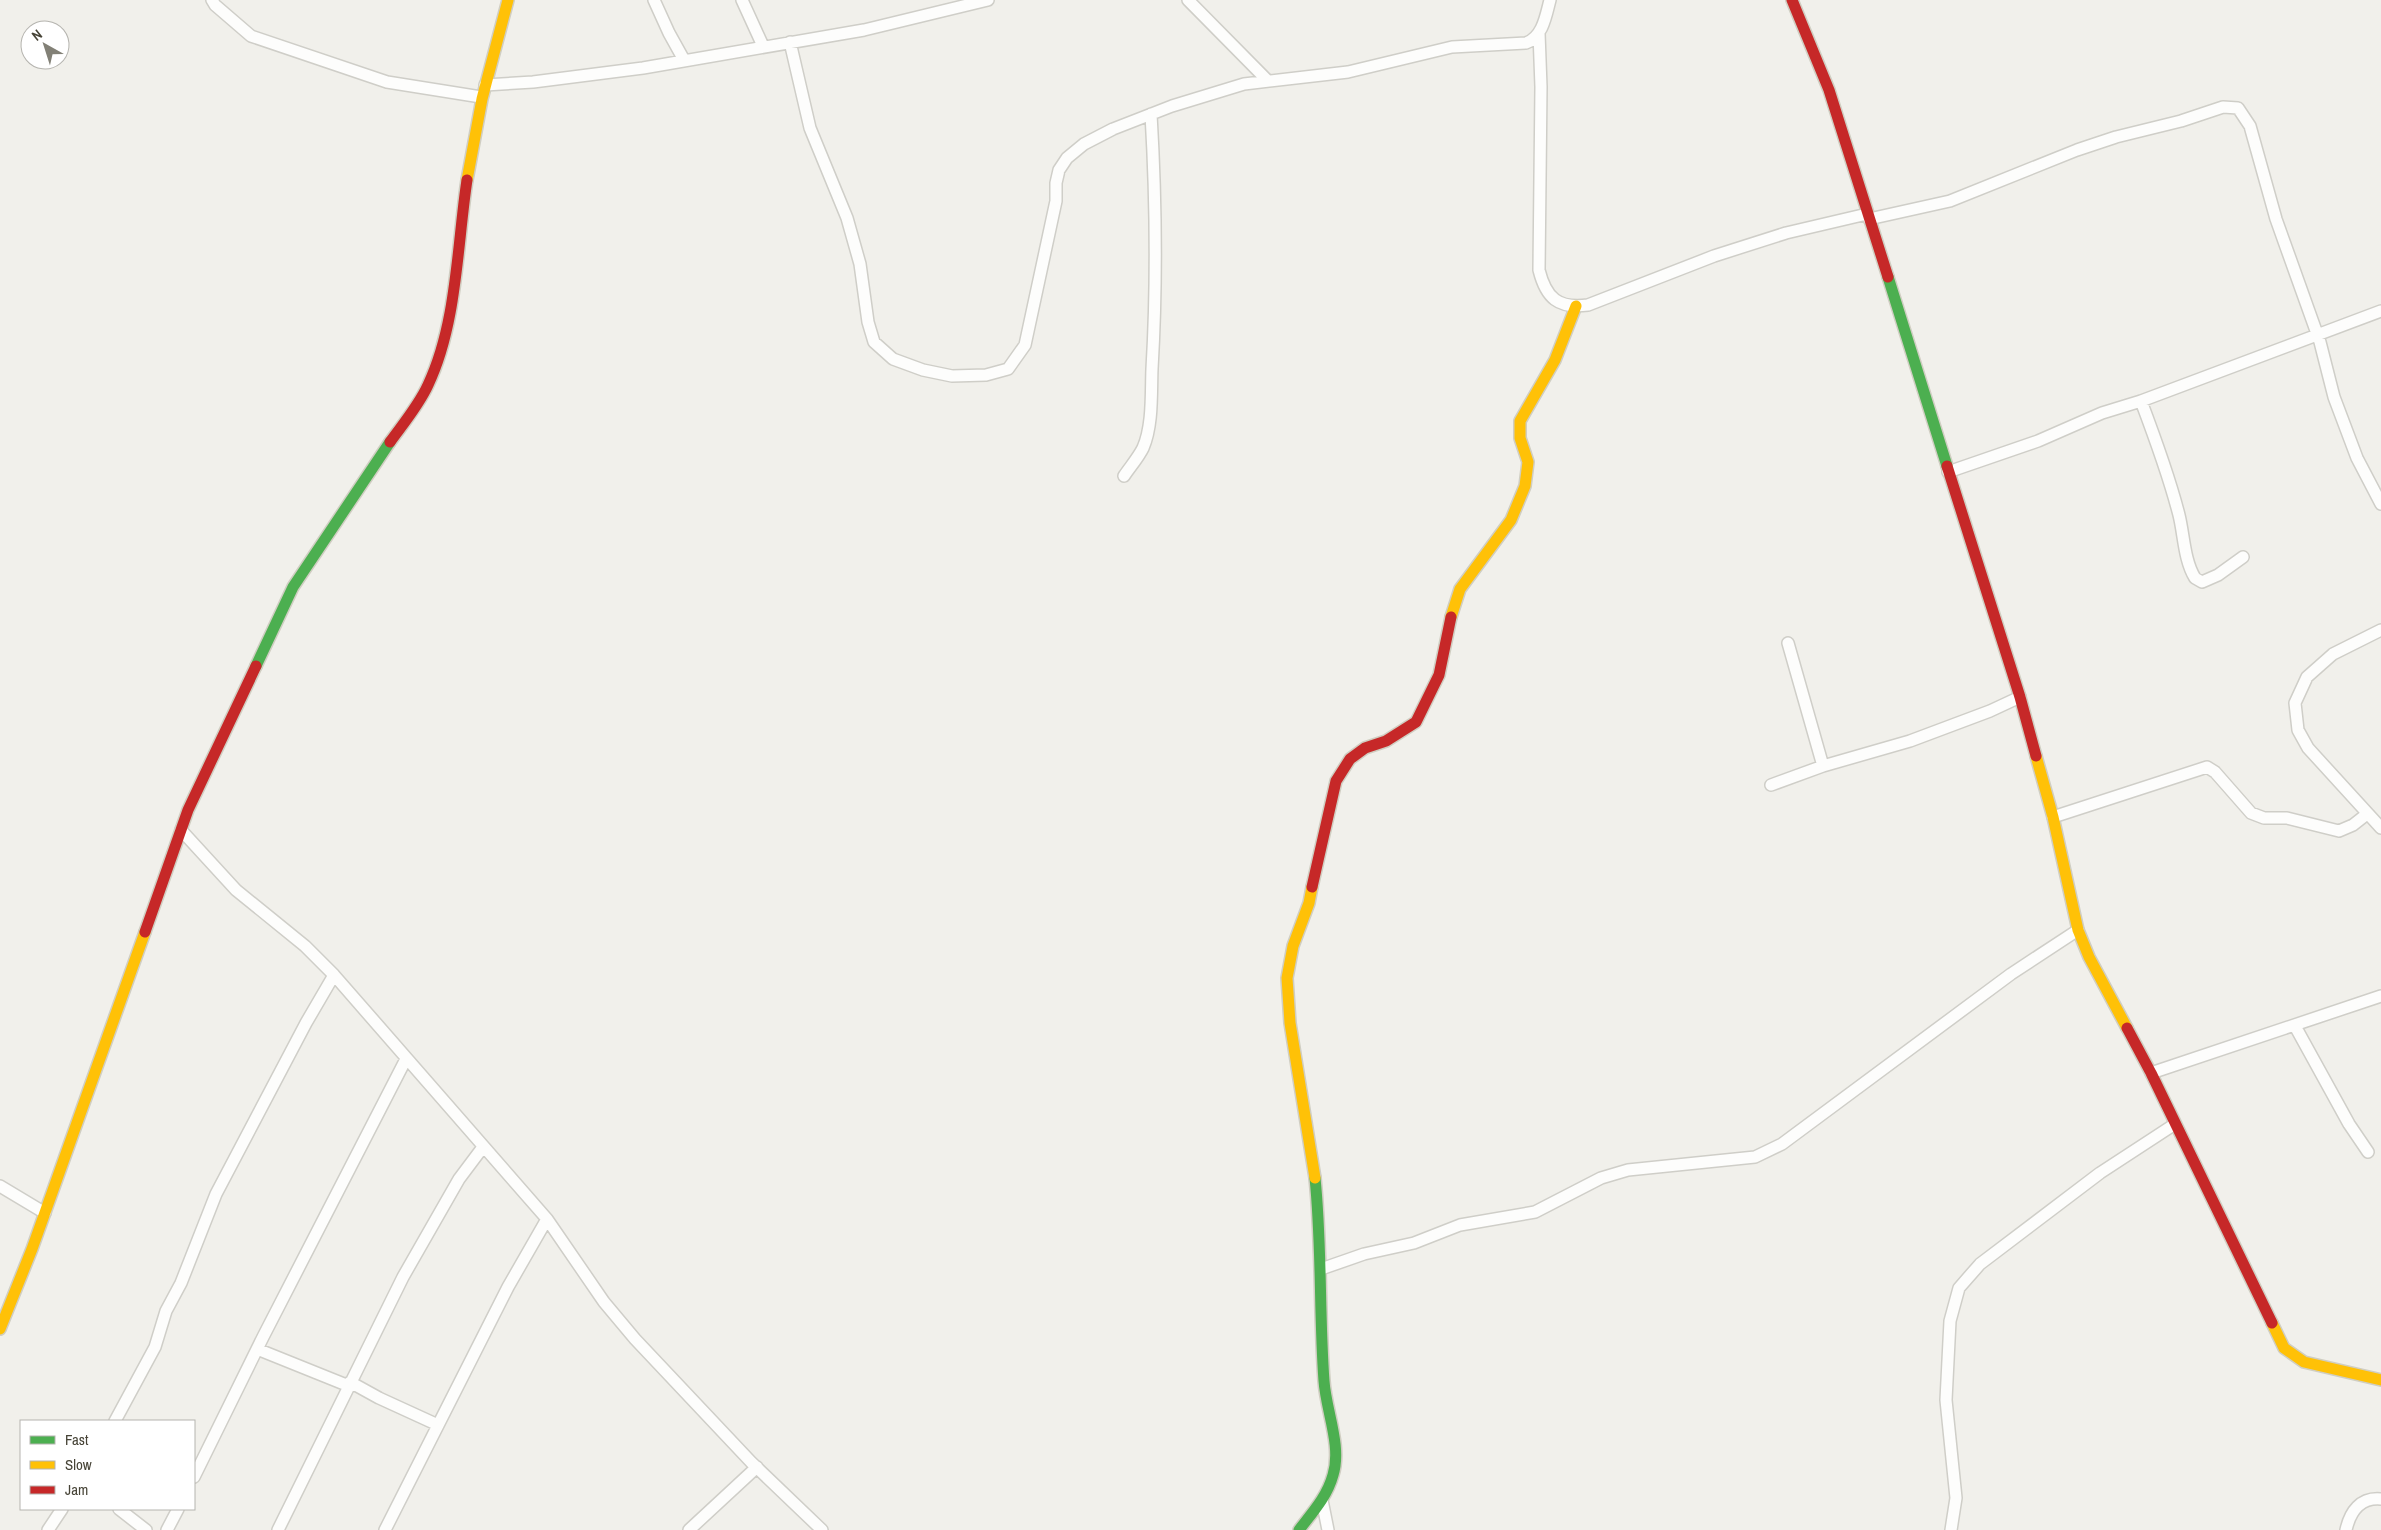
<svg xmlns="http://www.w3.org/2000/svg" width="2381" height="1530" font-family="'Archivo Narrow',sans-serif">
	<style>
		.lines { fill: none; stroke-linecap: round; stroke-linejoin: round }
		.street-casing { stroke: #cfcec8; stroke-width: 14 }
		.fast-casing { stroke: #d0cec2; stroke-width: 14 }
		.slow-casing { stroke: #d0cec2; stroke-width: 14 }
		.jam-casing { stroke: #d0cec2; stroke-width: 14 }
		.street { stroke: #fdfdfc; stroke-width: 11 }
		.fast { stroke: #4caf50; stroke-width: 11 }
		.slow { stroke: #ffc107; stroke-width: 11 }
		.jam { stroke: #c62828; stroke-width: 11 }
	</style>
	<rect width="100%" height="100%" fill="#f1f0eb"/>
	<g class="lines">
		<g class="street-casing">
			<path id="street" d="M212,0l3,5 36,31 136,46 94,15
				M654,0l15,33 15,27
				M742,0l21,46
				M1188,0l79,80
				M1539,33l2,54 -2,183c7,28 19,39 49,35l126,-49 72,-23 81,-19
				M790,42l20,86 37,90 13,46 8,58 6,20 19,17 30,11 29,6 34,-1 22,-6 17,-24 31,-144v-18l3,-13 8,-12 17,-14 29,-15 59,-23 72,-22 104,-12 104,-25 74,-4c17,-6 20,-28 24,-43
				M485,85l48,-3 110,-14 221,-38 124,-30
				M1869,219l81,-18 127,-51 39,-13 65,-16 42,-14 15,1 12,18 26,93 44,123 14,55 23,61 24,46
				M2141,401c14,37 28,75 38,114 5,20 5,45 16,63l7,4 16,-7 25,-18
				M1948,472l90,-31 64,-28 39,-12 240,-90
				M1124,476c6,-9 14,-18 19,-28 10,-23 8,-55 9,-79 5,-85 4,-170 -1,-255
				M2381,630l-48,24 -26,23 -12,26 3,27 10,18 73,80
				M1788,643l35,123
				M1771,785l52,-19 87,-25 80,-30 30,-14
				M2053,817l154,-50 8,5 36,41 13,5h23l52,13 14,-6 14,-11
				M181,830l55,60 69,56 29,29 213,244 57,83 31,37 116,123 71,68
				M2295,1026l54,98 19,28
				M2151,1073l230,-77
				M0,1186l45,27
				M1321,1269l43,-15 50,-11 46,-18 75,-13 66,-34 27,-8 127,-13 27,-13 229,-170 67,-44
				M257,1349l92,37
				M350,1382l29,16 59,27
				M115,1421l40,-74 11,-36 15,-28 35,-89 90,-171 28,-48
				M194,1477l69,-140 143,-278
				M1322,1500l6,30
				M119,1509l27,21
				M48,1530l14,-21
				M167,1530l11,-21
				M278,1530l125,-253 56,-98 24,-32
				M385,1530l123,-243 39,-68
				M689,1530l68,-63
				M1951,1530l5,-32 -10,-98 4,-79 9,-33 21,-24 120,-91 75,-49
				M2346,1530c4,-18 14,-33 35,-31"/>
		</g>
		<g class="fast-casing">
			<path id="fast" d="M1888,277l59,189
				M256,666l37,-79 97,-145
				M1299,1530c13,-17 28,-33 34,-55 9,-29 -7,-64 -9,-94 -5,-68 -2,-135 -9,-203"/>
		</g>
		<g class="slow-casing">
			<path id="slow" d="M467,180l15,-81 26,-99
				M1451,617l9,-28 51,-69 14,-34 3,-24 -8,-24v-17l35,-61 21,-54
				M2036,756l17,61 25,113 11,27 38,71
				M1312,887l-3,16 -16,43 -6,32 3,45 25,155
				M2272,1323l12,25 20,14 77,18
				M0,1329l32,-80 113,-317"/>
		</g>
		<g class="jam-casing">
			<path id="jam" d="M1792,0l37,90 59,187
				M390,442c13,-18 29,-37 38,-57 29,-61 29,-139 39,-205
				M1947,466l73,231 16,59
				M1312,887l24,-106 14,-22 15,-11 21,-7 30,-19 23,-47 12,-58
				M145,932l43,-122 68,-144
				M2127,1028l24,45 121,250"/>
		</g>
		<use href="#street" class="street"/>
		<use href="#fast" class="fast"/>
		<use href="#slow" class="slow"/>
		<use href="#jam" class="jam"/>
	</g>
	<rect x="20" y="1420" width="175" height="90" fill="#ffffff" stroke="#b5b4af"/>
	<rect x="30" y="1436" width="25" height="8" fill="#4caf50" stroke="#b5b4af"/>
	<text x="65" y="1445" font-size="15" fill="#474437">Fast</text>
	<rect x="30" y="1461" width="25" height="8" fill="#ffc107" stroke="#b5b4af"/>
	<text x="65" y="1470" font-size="15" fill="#474437">Slow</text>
	<rect x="30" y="1486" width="25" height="8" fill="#c62828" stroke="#b5b4af"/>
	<text x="65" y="1495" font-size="15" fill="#474437">Jam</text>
	<g transform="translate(45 45) rotate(321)"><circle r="24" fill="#ffffff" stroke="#b5b4af"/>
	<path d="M0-4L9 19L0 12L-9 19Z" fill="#828076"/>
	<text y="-8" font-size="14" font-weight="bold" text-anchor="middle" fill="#474437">N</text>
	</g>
</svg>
